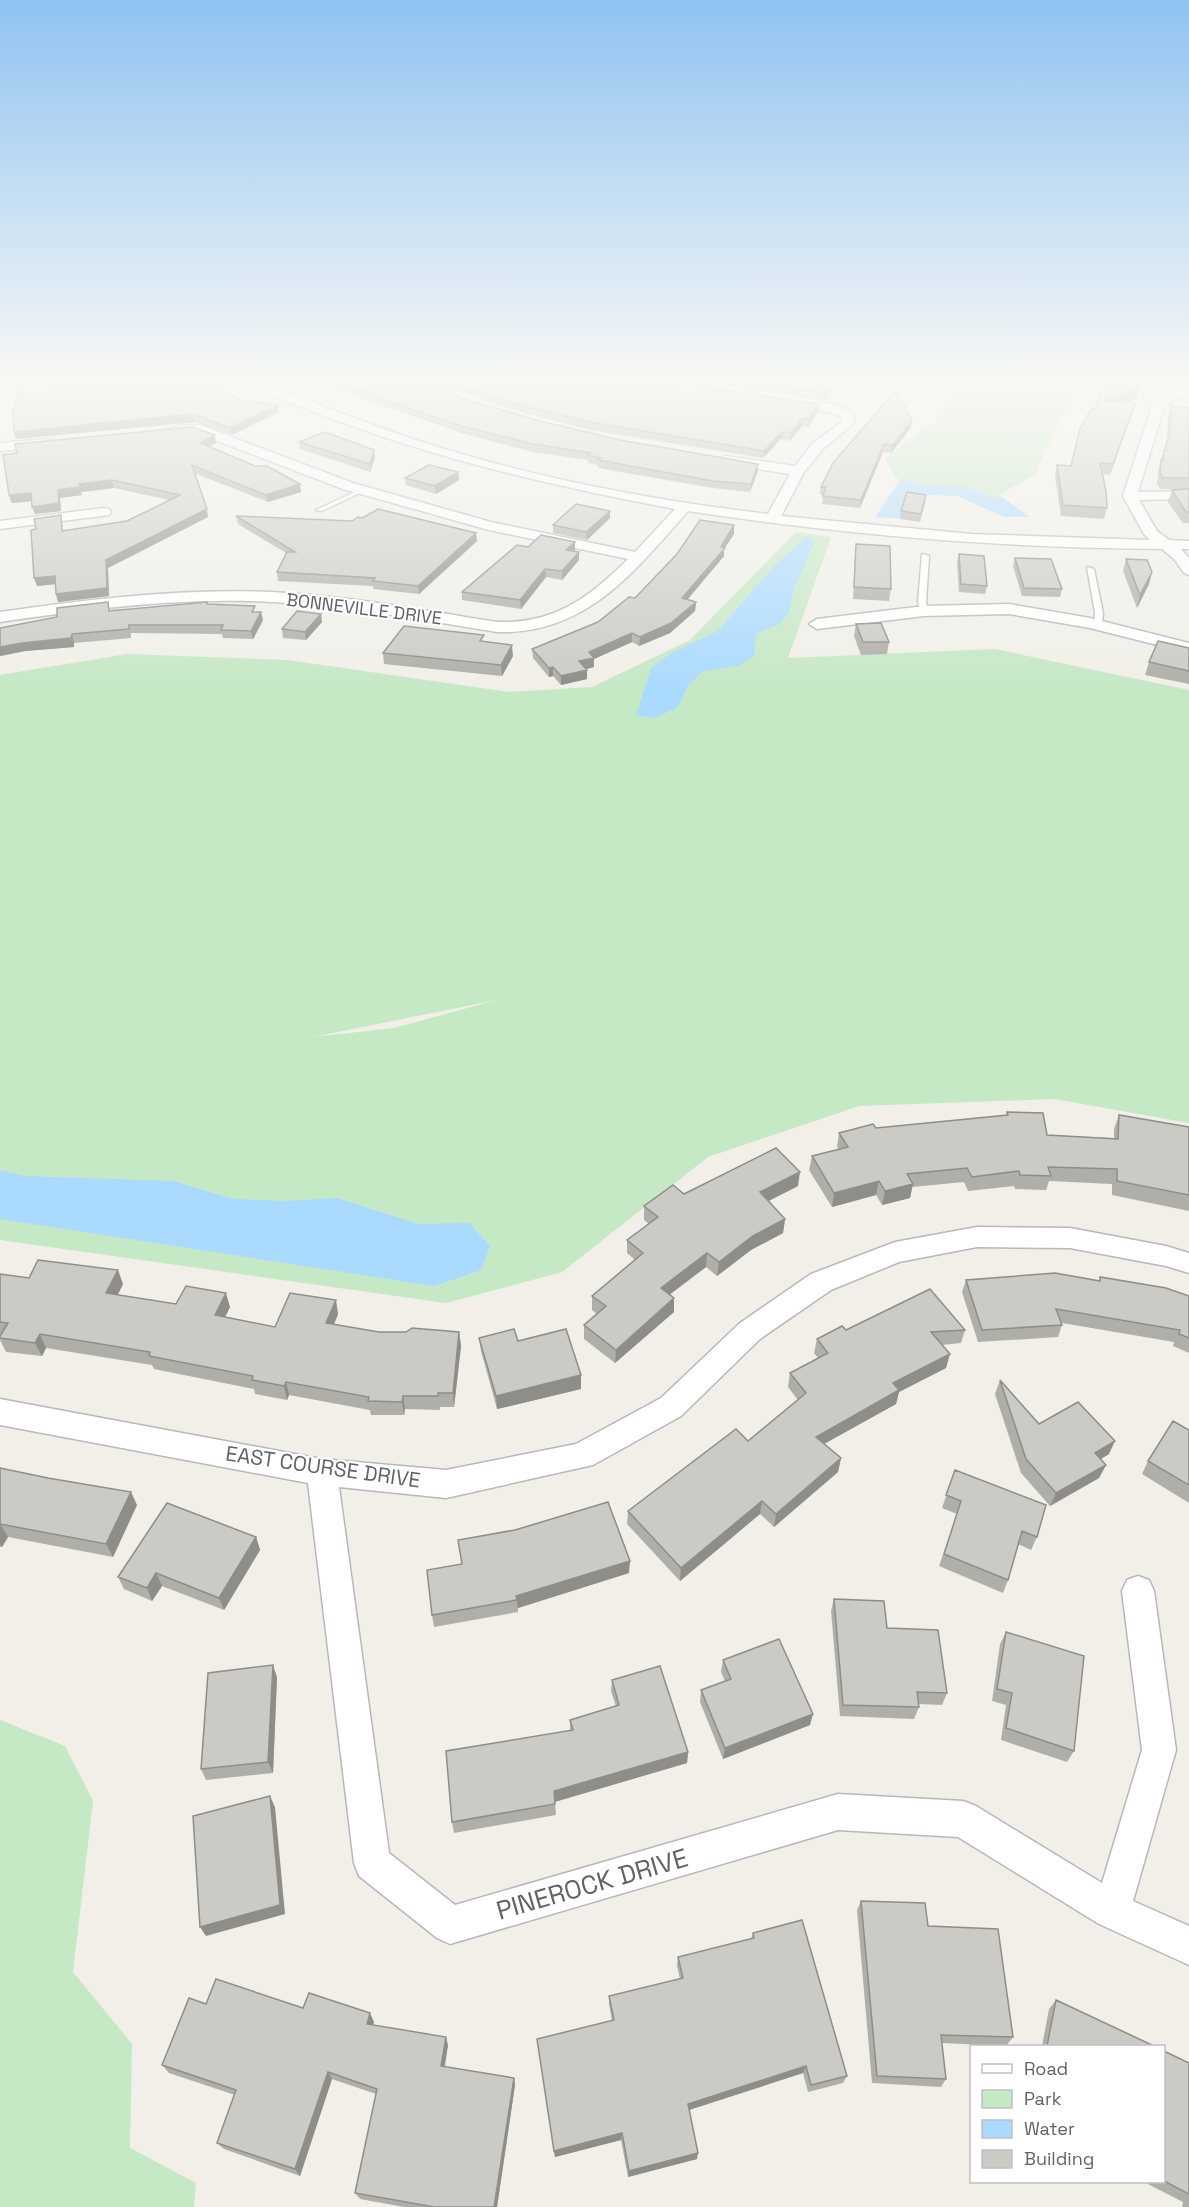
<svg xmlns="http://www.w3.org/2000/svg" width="1189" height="2207" font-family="'Space Grotesk',sans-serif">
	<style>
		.green { fill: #c5e8c5; fill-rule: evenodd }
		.water { fill: #aadaff }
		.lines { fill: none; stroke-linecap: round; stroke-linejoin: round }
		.service-casing { stroke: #b5b8bc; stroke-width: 3 }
		.minor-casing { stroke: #b5b8bc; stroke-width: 3 }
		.service { fill: #fff; fill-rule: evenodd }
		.minor { fill: #fff; fill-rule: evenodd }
		.wall { fill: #afaea9 }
		.shaded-wall { fill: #8f8d8a }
		.building { fill: #cccac5; stroke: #8f8d8a; stroke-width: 1.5 }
		.labels { text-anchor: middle; stroke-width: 4.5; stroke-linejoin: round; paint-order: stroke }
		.far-street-label { font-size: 18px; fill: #5f6368; stroke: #fff }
		.street-label { font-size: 21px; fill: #5f6368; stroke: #fff }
		.near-street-label { font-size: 26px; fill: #5f6368; stroke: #fff }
	</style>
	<rect width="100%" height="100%" fill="#f1efe8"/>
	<path class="green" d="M927,382h161l-13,8 -41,85 -40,23 -27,-12h-36l-35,-8 -11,-19 37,-30 14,-6 8,-13 13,-13z
		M796,532l35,5 -43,121 207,-9 194,41v433l-134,-24 -196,7 -151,51 -146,115 -116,31 -446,-63v-565l127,-21 161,6 221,32 83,-5 98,-47zM497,1000l-103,28 -81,9z
		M0,1720l65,26 28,55 -20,171 59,72 -2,104 66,35 -2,24h-194z"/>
	<path class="water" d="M901,479l30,7h36l27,12 5,-3 31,22h-26l-47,-21 -33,-1 -18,24 -31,-2z
		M806,536l9,5 -22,50 -4,22 -10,11 -23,10 -2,22 -14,9 -36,6 -15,13 -11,23 -23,11 -19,-3 15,-47 20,-15 48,-23 53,-62z
		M0,1170l23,6 150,5 60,18 52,2 52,-3 81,26 51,-1 21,23 -9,24 -47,16 -434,-67z"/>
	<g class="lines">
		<g class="service-casing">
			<path id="service" d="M1157,405l32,5v4l-34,-6z
				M361,489l5,1 -44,21 -6,-1z
				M922,554l7,2 -3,46 2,9 -4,2 -4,-2 -2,-9z
				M1087,567l7,2 9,44 -1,12 -4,2 -4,-2 1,-12z"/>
		</g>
		<g class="minor-casing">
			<path id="minor" d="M37,382h56l-6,4 -87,6v-8z
				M244,382h16c60,23 119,47 181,66 105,32 217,53 327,66l22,-40 -65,-10 -7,-4 7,-4 70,10 18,-23 30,-22 -1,-4c-18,-11 -48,-5 -61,-16 11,-9 59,4 71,11l3,10 -32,27 -19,23 -23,44 191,18 178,6 -6,-6 -21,-38 29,-90 11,-10 26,-9v8l-18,7 -7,6 -26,84 51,-1v8l-50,1 18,31 12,9 20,1v8h-8l8,9v17l-5,-2 -10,-14 -12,-10c-159,-1 -317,-14 -474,-38 -54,61 -102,124 -191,121 -75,-12 -150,-26 -225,-30 -91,-5 -182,7 -272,20v-10c90,-13 181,-24 272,-20 75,4 150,18 225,30 57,2 92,-24 131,-63l-139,-29 -146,-41 -149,-57 -23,1 -1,-3 6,-4 24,-1 153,58 138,39 144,30 40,-43c-128,-24 -252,-53 -373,-102 -15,-6 -47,-14 -58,-25z
				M403,382h17l52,20 -2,3h-8z
				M48,439l7,4 -2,3 -53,5v-8z
				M104,508l5,1 2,3 -2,3 -109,14v-8z
				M1009,604l81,14 99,25v10l-99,-25 -81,-14 -85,2 -107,13 -8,-5 8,-5 107,-13z
				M977,1227l93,1 96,18 23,7v20l-23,-7 -96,-18 -93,-1 -78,15 -68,28 -71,49 -79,77 -88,49 -147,33 -107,-11 50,366 66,52 383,-111 125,7 13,5 126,77 40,-133 -20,-159 5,-11 11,-4 11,4 5,11 22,159 -43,151 56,25v39l-90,-41 -141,-87 -120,-7 -388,114 -13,-6 -78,-62 -5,-13 -46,-380 -308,-58v-26l322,60 124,11 130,-26 85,-46 79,-75 71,-49 84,-32z"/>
		</g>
		<use href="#service" class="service"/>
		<use href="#minor" class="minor"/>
	</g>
	<path class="wall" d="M323,382h88l8,4 117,34 84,20 138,24v7l-8,21 -37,-4 -115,-20v-3l-10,-2v-3l-55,-8 -72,-19 -80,-28z
		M427,382h241l151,22 -1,7 -10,16 -6,-1 -12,15 -9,-2 -18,19 -173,-28 -62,-16z
		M701,382h135v3l-10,15z
		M1136,399l-10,3 6,12 -22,61 -7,-1 4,34 -3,11 -43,-3 -6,-40 2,-11 14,1 24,-57z
		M239,400l40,12 -47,23 -37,-13 -179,17z
		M1171,406l18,2v81h-29l-3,-5 1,-13 9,-31 1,-23z
		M912,421l-2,8 -19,24 -8,-1 -23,56 -38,-4 1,-9h-3l1,-8z
		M299,442l76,16 -5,14 -70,-23z
		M216,443l-7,4 91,37 1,8 -33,10 -74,-29 14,44 -100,51 1,28 -51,6 -2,-8 -1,-10 -18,2 26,-63v8l64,-10 42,-21 -55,-12 -33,4 1,3 -22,3 1,13 -26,3 -3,-13 -20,2 -3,-8z
		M458,472l1,8 -23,14 -30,-9 -1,-7z
		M1189,489v34h-6l-15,-21 4,-12z
		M925,502l-5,20 -20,-3 1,-8z
		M236,516l241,25 -58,53 -46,-5v-3l-95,-5 -1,-9 9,-19 -48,-29z
		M610,518l-23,22 -34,-7v-8z
		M734,525v9l-10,15v7l-37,44 9,2 -1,9 -25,22 -31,13 -7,-4 -38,17v8l-8,2 1,10 -26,6 -8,-9 -4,1 -16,-19 -1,-9 66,-27 37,-24z
		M856,544l35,45 -2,12 -36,-2 2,-43z
		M528,547l47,3 -1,1 5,1v8l-17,20 -16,-3 -25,32 -59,-9v-8z
		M959,554l28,32 -2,8 -26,-2 -2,-30z
		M1015,558l47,31 -2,8 -38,-1 -9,-30z
		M1126,559l26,13 -3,12 -12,24 -14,-37z
		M208,604l48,8 7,8 -10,19 -30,-1 -1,-4 -91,-1v5l-57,5v4l-49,4 -25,5v-28l110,-18z
		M321,614l1,8 -16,18 -23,-2 -1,-9z
		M856,624l33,18 -2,12 -26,1 -7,-19z
		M484,642l29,14 -11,20 -118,-12 -1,-11z
		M1189,648v36l-44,-9 4,-13z
		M1007,1112l40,23 67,3v-9l5,-14 70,12v84l-77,-16v-11l-63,-3 -3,9 -31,-1 -1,-3 -46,5 -4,-9 -52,5 -2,11 -28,7 -6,-10 -44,12 -23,-37 3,-14 27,-7 -2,-2 2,-14 167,-18z
		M798,1186l-29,15 16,18 -2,14 -32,17 -34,26 -11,-9 -36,27 4,4v14l-59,51 -31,-24v-14l13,-11 -5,-4v-14l43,-36 -8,-7v-13l22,-16 -5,-4v-14l40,-12z
		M0,1274l29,4 94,6 -5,11 58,9 54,3 -5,10 50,10 63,-13 -4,10 45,8h80l2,14 -7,61h-14v3l-35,-1 -1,6h-33l-1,-5 -81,-15 -2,5 -32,-6 -1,-5 -100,-20 -2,-4 -106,-17 -4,8 -36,-4 -6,-12 1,-5h-1z
		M1100,1277l89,19v57l-16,-7 1,-4 -112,-19v2l-4,12 -80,5 -16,-50 4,-12h133z
		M846,1330h119l-4,13 -19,2 4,23 -47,24 -3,12 -72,40 17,14 -3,14 -64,55 -14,-13 -80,67 -53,-57 1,-13 120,-70 50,-41 -10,-13 2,-14 28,-15 -4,-5 3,-14z
		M479,1338l39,3 63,48 -84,20 -16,-58z
		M1000,1380l39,44 70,30 -8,5 5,6 -7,13 -49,28 -29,-33 -26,-79z
		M1189,1430v73l-47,-29 6,-13z
		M0,1468l137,37 -24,52 -105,-20 -6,10h-2z
		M955,1470l82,67 -6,13 -13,-6 -10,36 -5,13 -64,-27 18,-52 -15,-6z
		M256,1537l4,13 -36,60 -62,-24 -10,15 -28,-12 -6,-12z
		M629,1573l-111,35v4l-84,15 -2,-12z
		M834,1599l53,29 60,65 -5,12 -24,-1 1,3 -5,12 -74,-3 -9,-105z
		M1006,1632l68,119 -7,11 -66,-22 5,-35 -14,-4 8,-57z
		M723,1660l87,65 -87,34 -23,-57 1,-12 24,-9 -4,-9z
		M277,1677l-4,96 -67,7 -5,-11z
		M612,1680l76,72 -1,11 -132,39 1,13 -102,18 -2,-11 118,-92v-10l46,-14 -5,-15z
		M861,1901l67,25 85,111 -7,9 -64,-3 4,36 -5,8 -69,-4 -15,-173z
		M753,1933l94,143 -4,7 -35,9 -5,-19 -114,37 8,49 -69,18 -7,-37 -66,17 -18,-118 75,-18 -3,-17v-8l71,-17 -3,-13 1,-9 73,-18z
		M1056,2000l98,46h-112l7,-37z
		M206,2004l97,4 71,14 -1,3 75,20 -3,22 69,11 1,7 -18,122h-93l-44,-8 -5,-6 21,-99 -44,-15 -32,97 -76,-27 -7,-6 18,-48 -66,-22 -7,-8z
		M1189,2063v144h-7l1,-5 -41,-21h22z"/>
	<path class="shaded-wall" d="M834,382h2v3l-10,15 1,-7z
		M1141,382l-5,17 -33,12 2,-10z
		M1171,382h11l-13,5z
		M1135,403l-3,11 -22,61 3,-11z
		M819,404l-1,7 -10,16 1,-8z
		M278,405l1,7 -47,23 -2,-7z
		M193,414l2,8 -179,17 -2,-7z
		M802,419v7l-12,15 1,-8z
		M912,421l-2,8 -19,24 1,-7z
		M782,432l-1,7 -18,19 1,-7z
		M215,435l1,8 -15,7 -1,-7z
		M884,444l-1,8 -23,56 1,-8z
		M374,450l1,8 -5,14v-8z
		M758,464v7l-8,21 1,-8z
		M458,472l1,8 -23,14 -1,-8z
		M112,480l2,8 -33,4 1,3 -22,3 1,13 -26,3 -3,-7 26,-17 21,-6z
		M300,484l1,8 -33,10 -2,-7z
		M31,493l2,8 -21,2 -3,-8z
		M207,509l1,8 -100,51 1,28 -51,6 -2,-8 50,-34z
		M610,511v7l-23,22 -1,-8z
		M734,525v9l-10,15v7l-43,51 1,-9 39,-51z
		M476,533l1,8 -58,53 -1,-8z
		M575,542v8l-9,8v-8z
		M579,552v8l-17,20v-9z
		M545,569l1,8 -25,32 -1,-9z
		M1152,572l-3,12 -12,24 3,-13z
		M55,576l2,8 -20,2 -3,-8z
		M696,602l-1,9 -25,22 -31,13 1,-9z
		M261,612l2,8 -10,19 -2,-8z
		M321,614l1,8 -16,18 -1,-8z
		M632,633v9l-38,17v8l-15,4v-10l10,-9z
		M72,634l2,9v4l-49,4 -25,5v-9z
		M512,645l1,11 -11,20 -1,-11z
		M553,667v9l-4,1v-9z
		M587,670v9l-26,6v-9z
		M800,1172l-2,14 -40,20 2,-14z
		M879,1181l-3,14 -44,12 2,-14z
		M913,1184l-3,14 -28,7 3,-14z
		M785,1219l-2,14 -32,17 -34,26 2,-14 34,-26z
		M707,1253l-1,14 -46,35 1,-14z
		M118,1270l5,14 -12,23 -5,-14z
		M226,1293l4,14 -11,22 -4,-14z
		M674,1298v14l-59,51 1,-13z
		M336,1300l2,14 -9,23 -3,-14z
		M459,1332l2,14 -7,61 -1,-14z
		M40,1334l6,14 -4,8 -7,-13z
		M950,1354l-4,14 -47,24 -3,12 -83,46 3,-13 77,-54z
		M581,1375v14l-84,20 -1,-13z
		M286,1382l3,13 -2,5 -3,-14z
		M403,1396l2,13 -1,6 -2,-13z
		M1115,1441l-6,13 -20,12 6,-13z
		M841,1458l-3,14 -64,55 2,-13z
		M1106,1465l-7,13 -49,28 6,-13z
		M131,1492l6,13 -24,52 -7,-13z
		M762,1501l-2,13 -80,67 1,-13z
		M0,1524l8,13 -6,10 -2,-3z
		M256,1537l4,13 -36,60 -5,-12z
		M630,1561l-1,12 -111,35 -2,-12z
		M156,1573l6,13 -10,15 -5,-13z
		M273,1665l4,12 -4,96 -5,-11z
		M813,1714l-3,11 -87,34 2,-11z
		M688,1752l-1,11 -133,39v-11z
		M270,1796l5,11 10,107 -79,22 -6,-9z
		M370,2013l4,9 -4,10 -3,-8z
		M446,2037l2,8 -5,29 -2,-8z
		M806,2066l-3,7 -117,38 2,-7z
		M328,2072l4,7 -32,97 -5,-7z
		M514,2078l1,7 -18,122h-3z
		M622,2133l-1,7 -66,17 -1,-6z
		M698,2153l-1,6 -69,18 1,-6z"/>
	<path class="building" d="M75,382h135l29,18 39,5 -48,23 -37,-14 -179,18 -1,-21 7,-25z
		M340,382h71l8,4 117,34 84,20 138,24 -7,20 -38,-3 -115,-21 3,-2 -13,-3 3,-2 -58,-9 -73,-18 -80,-28z
		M449,382h219l151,22 -10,15h-7l-11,14 -9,-1 -18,19 -174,-29 -63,-15z
		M751,382h83l-7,11z
		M1104,382h37l-2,6 -34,13 30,2 -22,61 -13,-1 6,28 1,17 -44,-3 -6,-40 14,1 9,-37 11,-20h4z
		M896,390l16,31 -20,25 -8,-2 -23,56 -38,-4 3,-9h-5l12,-24z
		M1171,406l18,2v70h-26l-3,-5 1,-13h2l1,-10h2l1,-10h2z
		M192,427l23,8 -15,8 55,23h12l33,18 -34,11 -74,-30 15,44 -101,51 1,28 -51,6 -1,-18 -21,2 -3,-48 5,-1 -2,-10 27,-4 1,16 65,-10 53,-26 -68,-15 -33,4 1,3 -22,3 1,13 -27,4 -1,-14 -22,2 -6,-40 14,-2 -2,-9z
		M325,432l49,18 -4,14 -71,-22z
		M429,465l29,7 -23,14 -30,-8z
		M1189,489v23h-3l-14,-22z
		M907,492l19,3 -5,19 -20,-3z
		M576,504l34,7 -24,21 -33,-7z
		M378,509l98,24 -58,53 -45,-5 2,-3 -98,-6 10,-20h8l-59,-36 116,5 6,-4 4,1z
		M700,520l34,5 -13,22 4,1 -43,50 14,4 -25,21 -31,14 -8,-4 -43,19 5,6 -15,3 8,9 -26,6 -8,-9 -4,1 -17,-19 66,-27 31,-25 6,1 42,-44z
		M541,535l34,7 -9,8 13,2 -17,19 -17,-2 -25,31 -58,-8 55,-47 11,2z
		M856,544l34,2 1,43 -37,-2z
		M959,554l25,2 3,30 -26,-2z
		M1015,558l36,1 11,30 -38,-1z
		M1126,559l21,1 5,12 -12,23z
		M108,602l1,9 98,-9v2l48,2 -3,6h9l-10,19 -30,-1 2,-5h-94v4l-57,5 -1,4 -49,5 -22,4v-19l57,-11v-9z
		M297,611l24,3 -16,18 -23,-3z
		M881,623l8,19h-26l-7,-18z
		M404,626l80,9 -4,6 32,4 -11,20 -118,-12z
		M1158,641l31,7v23l-40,-9z
		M1007,1112l36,1 4,22 71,4 1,-24 70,12v68l-72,-14v-12l-69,-2 3,9 -31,-1 -1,-4 -47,6 -5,-9 -60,6 6,10 -28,7 -6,-10 -45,12 -22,-37 36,-9 -9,-14 34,-9 3,4 132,-13z
		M776,1148l24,24 -40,20 25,27 -32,17 -34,26 -12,-9 -46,35 13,10 -58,52 -32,-25 22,-19 -14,-10 51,-43 -16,-13 31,-23 -14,-11 29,-21 11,9z
		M38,1260l80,10 -12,23 70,11 10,-18 40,7 -11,22 60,12 15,-34 46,7 -10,23 53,9h27l6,-4 47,4 -6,61h-15v3h-35l-1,6 -34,-1 1,-4 -83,-15 -2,4 -32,-6 1,-4 -104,-20 1,-4 -110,-18 -5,9 -35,-5v-2l8,-13 -8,-1v-48l29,4z
		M1055,1273l45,8v-4l66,11 23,8v42l-10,-4 1,-4 -124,-21 6,16 -80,5 -16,-50z
		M930,1289l35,41 -34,2 19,22 -57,29 6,7 -83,47 25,21 -65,56 -14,-13 -81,67 -53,-57 108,-82 12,12 58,-48 -16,-20 38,-20 -11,-14 25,-13 4,4z
		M514,1329l4,12 48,-12 15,46 -85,21 -17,-58z
		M1000,1380l39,44 39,-22 37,39 -20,12 11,12 -50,28 -30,-34z
		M1173,1421l16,9v55l-41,-24z
		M0,1468l48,10 83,14 -25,52 -106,-20v1z
		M955,1470l91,35 -9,32 -15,-6 -14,49 -64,-26 17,-53 -15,-6z
		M608,1502l22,59 -114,35 1,4 -85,15 -5,-45 35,-6 -4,-24 57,-10z
		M167,1503l89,34 -37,61 -63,-25 -9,15 -29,-11z
		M834,1599l50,2 3,27 51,2 9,63 -30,-1 2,15 -76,-2z
		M1006,1632l78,24 -10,95 -68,-23 6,-35 -15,-4z
		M779,1639l34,75 -88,34 -24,-58 30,-11 -8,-19z
		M273,1665l-5,97 -67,7 7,-96z
		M660,1666l28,86 -134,39 1,13 -103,18 -6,-71 127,-21 -3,-10 49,-15 -7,-25z
		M270,1796l10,109 -80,22 -7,-111z
		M861,1901l64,2 3,23 70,3 15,108 -72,-2 5,44 -69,-3z
		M802,1920l45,156 -36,9 -5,-19 -118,38 10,49 -69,18 -7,-38 -68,18 -17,-112 77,-19 -5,-24 74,-18 -5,-21 76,-19 -1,-5z
		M216,1979l87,29 6,-15 61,20 -3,11 79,13 -5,29 73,12 -20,129h-60l-79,-14 22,-104 -49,-17 -33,97 -78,-26 19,-53 -74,-25 27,-67 17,6z
		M1056,2000l98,46h-107z
		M1164,2051l25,12v131l-25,-13z"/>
	<linearGradient id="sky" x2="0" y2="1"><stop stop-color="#8fc3f1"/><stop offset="0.55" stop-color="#f9f8f5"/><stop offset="1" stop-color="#f9f8f5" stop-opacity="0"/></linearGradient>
	<rect width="1189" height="691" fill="url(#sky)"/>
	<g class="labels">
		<g class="far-street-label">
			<text transform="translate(364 609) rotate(7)" y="6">BONNEVILLE DRIVE</text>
		</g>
		<g class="street-label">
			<text transform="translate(323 1467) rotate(8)" y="7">EAST COURSE DRIVE</text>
		</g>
		<g class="near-street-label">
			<text transform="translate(592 1884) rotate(-16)" y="9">PINEROCK DRIVE</text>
		</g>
	</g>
	<rect x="970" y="2045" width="195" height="138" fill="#ffffff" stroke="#bfc1c3" stroke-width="1.5"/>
	<rect x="982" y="2064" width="30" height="9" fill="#ffffff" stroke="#bfc1c3" stroke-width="1.5"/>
	<text x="1024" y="2075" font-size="18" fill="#5f6368">Road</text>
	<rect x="982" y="2090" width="30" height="18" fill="#c5e8c5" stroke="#bfc1c3" stroke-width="1.5"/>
	<text x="1024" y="2105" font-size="18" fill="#5f6368">Park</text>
	<rect x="982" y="2120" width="30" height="18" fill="#aadaff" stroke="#bfc1c3" stroke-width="1.5"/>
	<text x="1024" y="2135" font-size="18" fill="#5f6368">Water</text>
	<rect x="982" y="2150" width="30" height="18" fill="#cccac5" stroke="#bfc1c3" stroke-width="1.5"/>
	<text x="1024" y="2165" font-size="18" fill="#5f6368">Building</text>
</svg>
